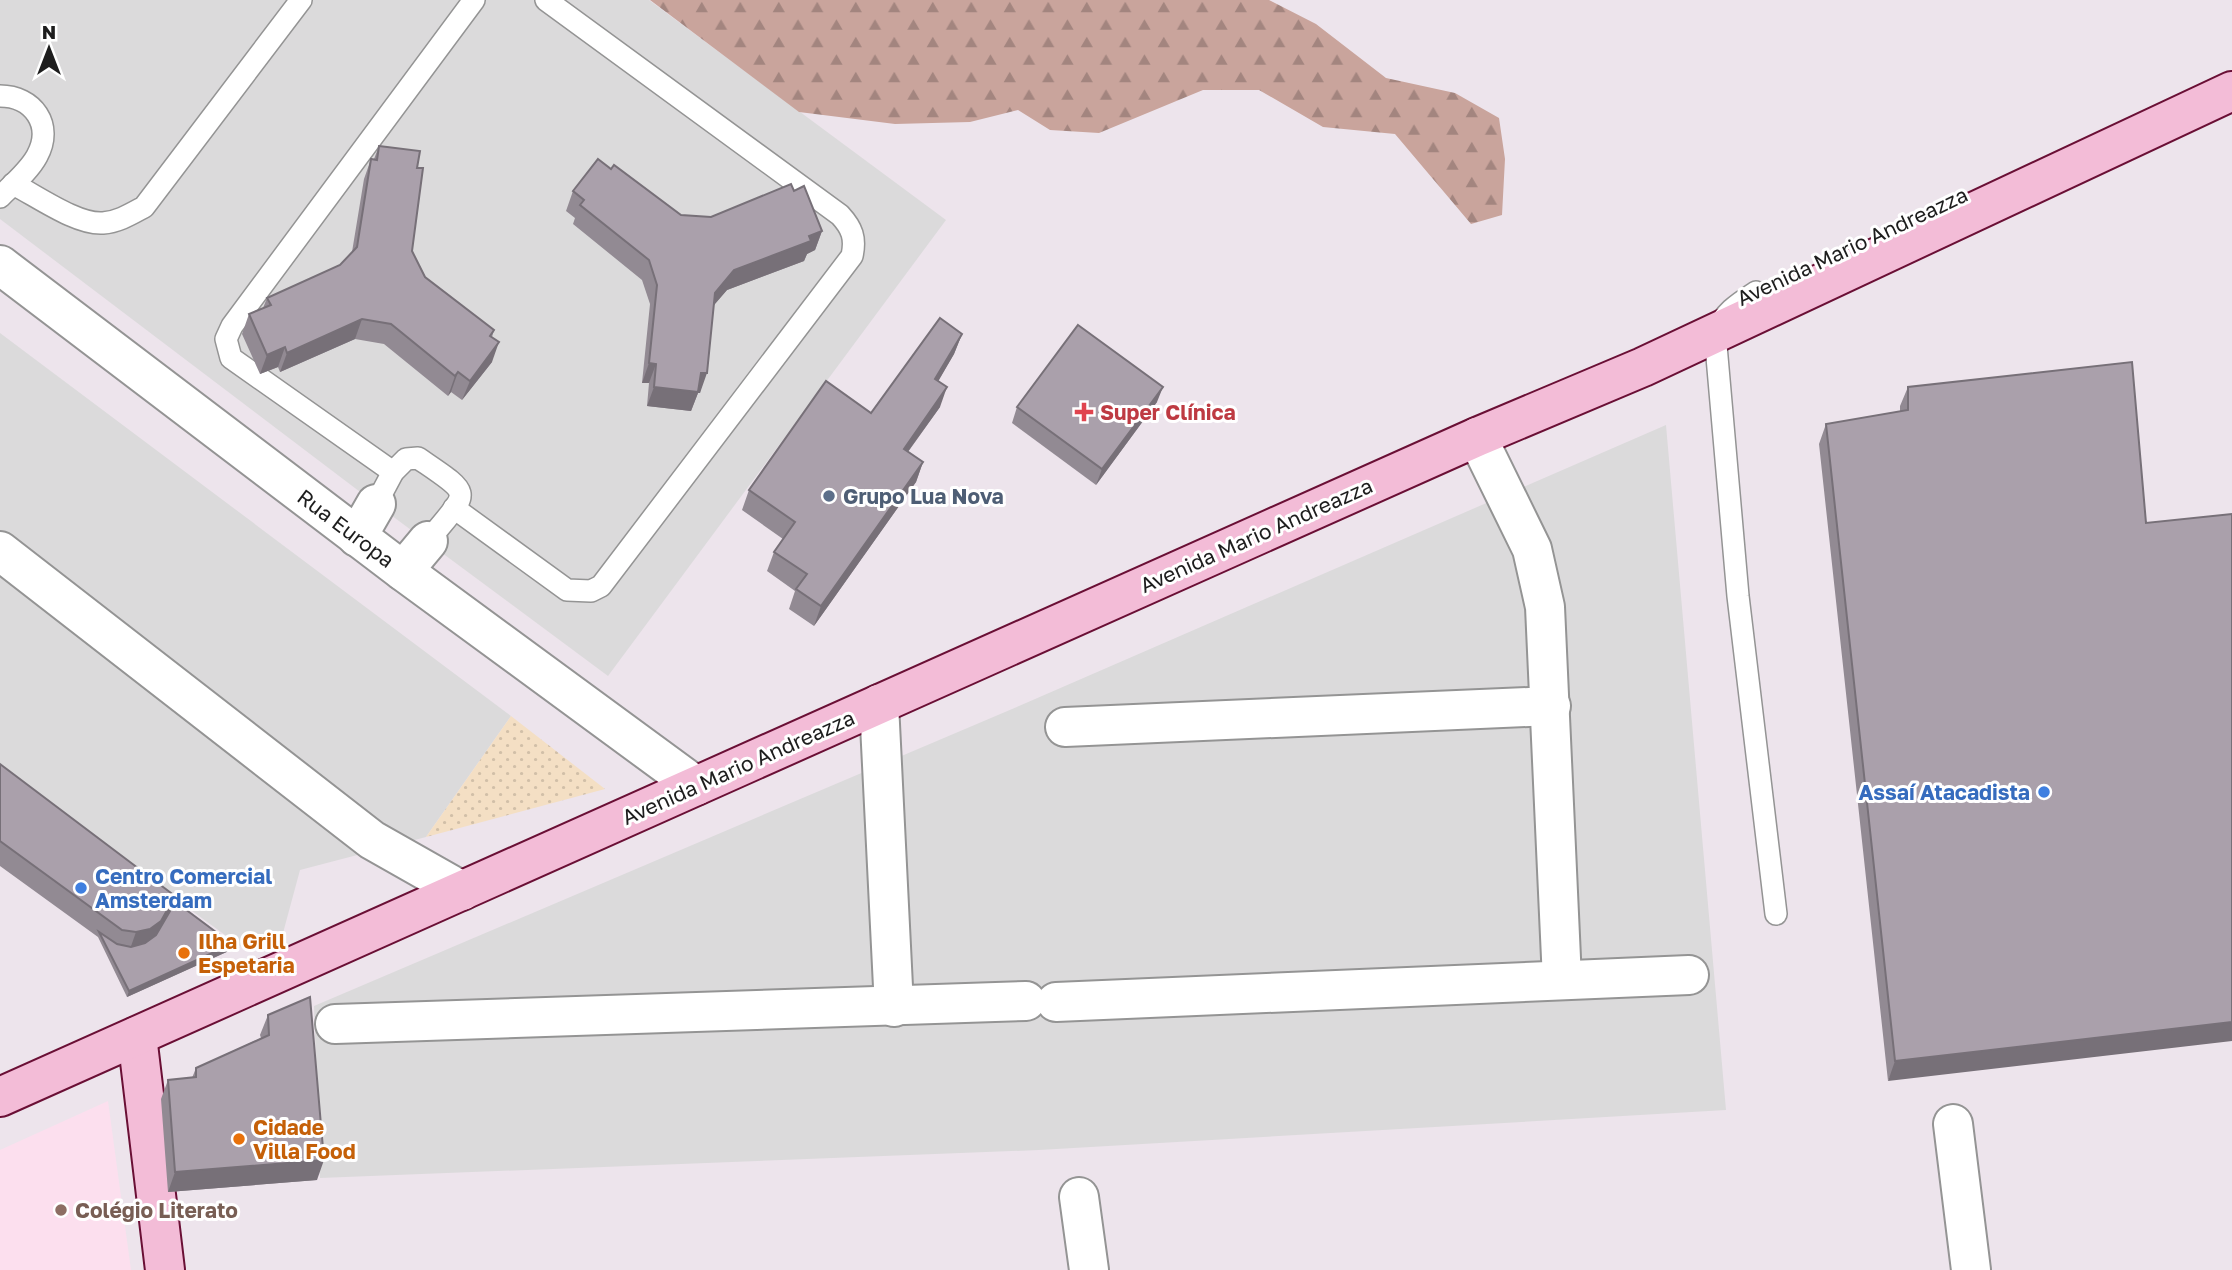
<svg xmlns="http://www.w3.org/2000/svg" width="2232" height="1270" font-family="'Golos Text',sans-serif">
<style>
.residential{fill:#dbdadb}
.education{fill:#fcdfee}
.forest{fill:url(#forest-firs)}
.park{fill:url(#park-dots)}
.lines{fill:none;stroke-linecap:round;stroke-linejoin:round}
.lane-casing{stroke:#949494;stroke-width:24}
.street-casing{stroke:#949494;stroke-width:42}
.secondary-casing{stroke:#6a0f35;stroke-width:42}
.lane{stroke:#fff;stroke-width:21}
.street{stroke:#fff;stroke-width:38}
.secondary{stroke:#f3bcd7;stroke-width:38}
.wall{fill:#928a93}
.shaded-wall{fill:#777078}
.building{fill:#aaa0ab;stroke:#777078;stroke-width:2}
.health-dot{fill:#e0444e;stroke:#fff;stroke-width:2.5}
.service-dot{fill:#5c6f8a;stroke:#fff;stroke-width:2.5}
.shop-dot{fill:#3f7fe0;stroke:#fff;stroke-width:2.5}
.food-dot{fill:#e8710a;stroke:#fff;stroke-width:2.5}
.education-dot{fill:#8d6e63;stroke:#fff;stroke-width:2.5}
.labels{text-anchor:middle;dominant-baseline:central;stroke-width:6;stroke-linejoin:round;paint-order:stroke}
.street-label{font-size:21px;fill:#1d1d1d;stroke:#fff}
.health-label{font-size:21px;font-weight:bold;fill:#be3a42;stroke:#fff;text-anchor:start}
.service-label{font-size:21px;font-weight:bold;fill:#4e5e75;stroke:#fff;text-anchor:start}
.shop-label{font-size:21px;font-weight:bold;fill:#366cbe;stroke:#fff;text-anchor:end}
.food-label{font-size:21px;font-weight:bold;fill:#c56008;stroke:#fff;text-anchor:start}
.education-label{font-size:21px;font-weight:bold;fill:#785e54;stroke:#fff;text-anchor:start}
</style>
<defs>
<pattern id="forest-firs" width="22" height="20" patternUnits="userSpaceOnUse" patternTransform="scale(1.75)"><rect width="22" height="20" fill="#c9a49c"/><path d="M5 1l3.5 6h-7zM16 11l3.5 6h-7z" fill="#a3857f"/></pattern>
<pattern id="park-dots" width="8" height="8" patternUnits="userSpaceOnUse" patternTransform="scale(1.75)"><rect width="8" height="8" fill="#f4dfc4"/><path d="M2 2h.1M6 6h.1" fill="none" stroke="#d1bfa8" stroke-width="1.8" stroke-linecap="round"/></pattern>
</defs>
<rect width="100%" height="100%" fill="#ede4ec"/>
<!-- residential -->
<g class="residential">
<path d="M 0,0 L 649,0 L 946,220 L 608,676 L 376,504 L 0,219 Z"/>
<path d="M 0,333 L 511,716 L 426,837 L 300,870 L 283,933 L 247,951 L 0,771 Z"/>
<path d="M 1666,425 L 1726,1110 L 1039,1150 L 320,1178 L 314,1006 L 1019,706 Z"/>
</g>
<!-- education -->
<path class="education" d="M 108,1101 L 131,1270 L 0,1270 L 0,1150 Z"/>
<!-- forest -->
<path class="forest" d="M 650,0 L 1269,0 L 1316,24 L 1386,78 L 1455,93 L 1499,118 L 1505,159 L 1502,215 L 1471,224 L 1395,134 L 1323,127 L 1259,90 L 1203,90 L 1099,133 L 1050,130 L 1018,110 L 970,122 L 895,124 L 799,112 Z"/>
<!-- park -->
<path class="park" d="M 511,716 L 605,789 L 426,837 Z"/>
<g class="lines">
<!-- lane casing -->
<g class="lane-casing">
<g id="lane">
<path d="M 0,96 C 33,96 54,125 37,156 C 29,171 12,185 0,197"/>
<path d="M 13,184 C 37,196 77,225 103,223 C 118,222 131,214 144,207 L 301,0"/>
<path d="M 1756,292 C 1739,303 1723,313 1715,334 L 1738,596 L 1776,914"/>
<path d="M 393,472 L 231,358 L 226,339 L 232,326 L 474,0"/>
<path d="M 376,504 L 393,472 L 406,459 L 418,458 C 475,497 470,489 428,541"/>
<path d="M 454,508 L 567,590 L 591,591 L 601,586 L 852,256 C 856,238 852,228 840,215 L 546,0"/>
</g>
</g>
<!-- street casing -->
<g class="street-casing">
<g id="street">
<path d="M 0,265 L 403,571 L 696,786"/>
<path d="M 1477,437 L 1532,549 L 1545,607 L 1562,980"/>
<path d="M 357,537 L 376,504"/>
<path d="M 0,551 L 372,840 L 462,891"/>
<path d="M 403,571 L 428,541"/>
<path d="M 879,704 L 894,1007"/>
<path d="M 1065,727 L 1551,706"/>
<path d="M 1056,1002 L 1689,975"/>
<path d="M 335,1024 L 1026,1001"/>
<path d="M 1953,1124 L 1971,1270"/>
<path d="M 1079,1197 L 1089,1270"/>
</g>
</g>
<!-- secondary casing -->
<g class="secondary-casing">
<g id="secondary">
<path d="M 137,1036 L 165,1270"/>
<path d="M 0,1097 L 1477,437 L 1643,367 L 2232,91"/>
</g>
</g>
<!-- lane -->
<use href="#lane" class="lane"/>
<!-- street -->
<use href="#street" class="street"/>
<!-- secondary -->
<use href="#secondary" class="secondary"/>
</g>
<!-- wall -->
<g class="wall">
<path d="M 379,146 L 417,168 L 412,251 L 425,277 L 494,330 L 492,337 L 492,362 L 462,400 L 451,392 L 448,396 L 384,344 L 355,339 L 280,372 L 278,367 L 260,374 L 242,334 L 249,314 L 263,308 L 267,298 L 340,265 L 352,252 L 364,179 L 371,159 L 374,159 Z"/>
<path d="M 611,169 L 681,215 L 711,217 L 794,191 L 822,231 L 815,250 L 807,254 L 804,261 L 727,290 L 714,305 L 700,393 L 698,393 L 691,411 L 647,406 L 649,383 L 642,383 L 650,304 L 642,280 L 573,224 L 575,218 L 566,211 L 573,191 Z"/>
<path d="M 962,334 L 954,354 L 938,381 L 940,407 L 908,452 L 923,462 L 916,482 L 814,626 L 789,609 L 795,591 L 767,571 L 774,552 L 783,539 L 742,510 L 749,490 L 871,413 Z"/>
<path d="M 1908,387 L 2146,523 L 1888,1081 L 1819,444 L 1826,424 L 1900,412 L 1900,406 Z"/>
<path d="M 1157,402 L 1096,485 L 1012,423 L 1017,407 Z"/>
<path d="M 0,764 L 175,896 L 173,900 L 232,944 L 231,950 L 127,997 L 98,937 L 0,866 Z"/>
<path d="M 268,1015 L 317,1180 L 168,1192 L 161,1099 L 168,1080 L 192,1078 L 196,1068 L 261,1038 L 260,1035 Z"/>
</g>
<!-- shaded-wall -->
<g class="shaded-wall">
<path d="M 822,231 L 815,250 L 807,254 L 804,261 L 727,290 L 708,312 L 715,293 L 734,270 Z"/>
<path d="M 362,319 L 355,339 L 280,372 L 287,353 Z"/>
<path d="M 962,334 L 954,354 L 928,399 L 935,379 Z"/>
<path d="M 499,342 L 492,362 L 462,400 L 470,381 Z"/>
<path d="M 285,347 L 278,367 L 260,374 L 267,355 Z"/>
<path d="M 649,363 L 656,364 L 649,383 L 642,383 Z"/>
<path d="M 458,372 L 451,392 L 448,396 L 455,376 Z"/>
<path d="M 701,373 L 707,373 L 700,393 L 698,393 L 691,411 L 647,406 L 654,387 Z"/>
<path d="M 947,387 L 940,407 L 896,468 L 904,449 Z"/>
<path d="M 1163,387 L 1157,402 L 1096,485 L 1102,469 Z"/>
<path d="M 923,462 L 916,482 L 814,626 L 821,606 Z"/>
<path d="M 175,896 L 168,916 L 154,940 L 129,952 L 136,932 Z"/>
<path d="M 232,944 L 231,950 L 127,997 L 129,991 Z"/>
<path d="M 2232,1022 L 2232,1041 L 1888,1081 L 1895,1061 Z"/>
<path d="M 324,1160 L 317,1180 L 168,1192 L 175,1172 Z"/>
</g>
<!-- building -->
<g class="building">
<path d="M 379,146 L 420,151 L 417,168 L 423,168 L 412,251 L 425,277 L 494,330 L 490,336 L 499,342 L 470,381 L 458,372 L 455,376 L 391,324 L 362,319 L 287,353 L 285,347 L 267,355 L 249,314 L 271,305 L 267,298 L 340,265 L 357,247 L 371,159 L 377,160 Z"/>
<path d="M 598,159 L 611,169 L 614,165 L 681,215 L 711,217 L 791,184 L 794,191 L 804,186 L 822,231 L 809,236 L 811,241 L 734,270 L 715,293 L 707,373 L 701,373 L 698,392 L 654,387 L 656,364 L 649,363 L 657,285 L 649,260 L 580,205 L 584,200 L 573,191 Z"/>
<path d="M 940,318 L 962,334 L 935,379 L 947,387 L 904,449 L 923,462 L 821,606 L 796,589 L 807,574 L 774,552 L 795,522 L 749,490 L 826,381 L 871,413 Z"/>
<path d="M 1078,325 L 1163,387 L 1102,469 L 1017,407 Z"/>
<path d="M 2132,362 L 2146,523 L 2232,514 L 2232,1022 L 1895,1061 L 1826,424 L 1908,410 L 1908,387 Z"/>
<path d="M 0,764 L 175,896 L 161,921 L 150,929 L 136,932 L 122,930 L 0,841 Z"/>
<path d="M 173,900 L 232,944 L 129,991 L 99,932 L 117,944 L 131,947 L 145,943 L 156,935 L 170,911 Z"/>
<path d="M 310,997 L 324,1160 L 175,1172 L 168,1080 L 196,1077 L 196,1068 L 269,1035 L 268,1015 Z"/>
</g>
<!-- markers -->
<path class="health-dot" d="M1080.5 401.5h7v7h7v7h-7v7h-7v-7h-7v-7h7z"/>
<circle class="service-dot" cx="829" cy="496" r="7"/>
<g class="shop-dot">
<circle cx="2044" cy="792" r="7"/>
<circle cx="81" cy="888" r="7"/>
</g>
<g class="food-dot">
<circle cx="184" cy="953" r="7"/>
<circle cx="239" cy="1139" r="7"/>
</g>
<circle class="education-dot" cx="61" cy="1210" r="7"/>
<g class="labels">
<!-- street labels -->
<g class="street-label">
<text transform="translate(1852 246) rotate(-25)">Avenida Mario Andreazza</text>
<text transform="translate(346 528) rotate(37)">Rua Europa</text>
<text transform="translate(1256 535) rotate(-24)">Avenida Mario Andreazza</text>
<text transform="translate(738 767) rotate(-24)">Avenida Mario Andreazza</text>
</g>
<!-- health labels -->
<g class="health-label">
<text x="1100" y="412">Super Clínica</text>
</g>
<!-- service labels -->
<g class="service-label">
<text x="843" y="496">Grupo Lua Nova</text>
</g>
<!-- shop labels -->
<g class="shop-label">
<text x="2030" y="792">Assaí Atacadista</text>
<text x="95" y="876" text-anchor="start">Centro Comercial<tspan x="95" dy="24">Amsterdam</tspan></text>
</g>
<!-- food labels -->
<g class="food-label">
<text x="198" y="941">Ilha Grill<tspan x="198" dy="24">Espetaria</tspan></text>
<text x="253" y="1127">Cidade<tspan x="253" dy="24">Villa Food</tspan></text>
</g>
<!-- education labels -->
<g class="education-label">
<text x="75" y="1210">Colégio Literato</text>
</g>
</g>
<!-- north arrow -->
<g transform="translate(49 49)" stroke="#ffffff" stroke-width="5" paint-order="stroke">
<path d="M0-5L12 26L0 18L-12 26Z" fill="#1d1d1d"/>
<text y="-10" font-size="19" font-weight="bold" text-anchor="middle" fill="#1d1d1d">N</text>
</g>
</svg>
